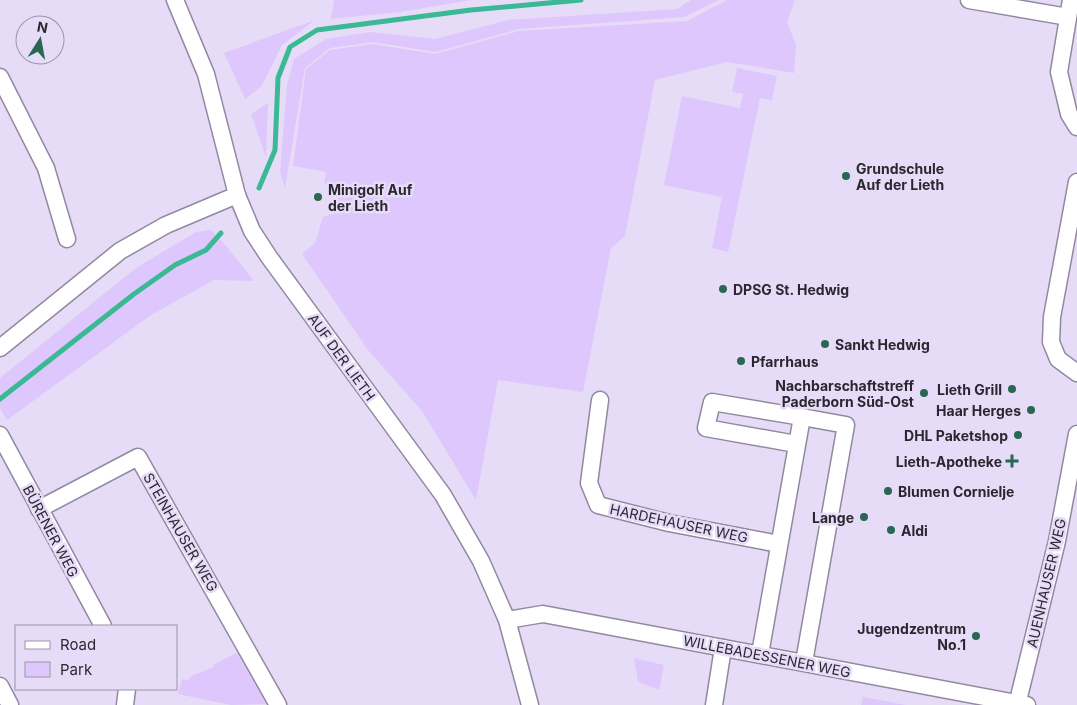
<svg xmlns="http://www.w3.org/2000/svg" width="1077" height="705" font-family="Inter,sans-serif">
<style>
.green{fill:#dec7fc}
.lines{fill:none;stroke-linecap:round;stroke-linejoin:round}
.stream{stroke:#3ab994;stroke-width:5}
.street-casing{stroke:#9288a0;stroke-width:19}
.street{stroke:#fff;stroke-width:16}
.poi-dot{fill:#296753;stroke:#e7dcf7;stroke-width:2}
.labels{text-anchor:middle;dominant-baseline:central;stroke-width:5;stroke-linejoin:round;paint-order:stroke}
.poi-label{font-size:14px;font-weight:bold;fill:#2b2731;stroke:#e7dcf7;text-anchor:start}
.street-label{font-size:14px;fill:#2b2731;stroke:#e7dcf7}
</style>
<rect width="100%" height="100%" fill="#e7dcf7"/>
<!-- green -->
<g class="green">
<path d="M 334,0 L 471,0 L 400,12 L 331,19 Z"/>
<path d="M 691,0 L 719,0 L 684,17 L 519,29 L 436,52 L 373,42 L 330,48 L 305,68 L 285,188 L 280,173 L 287,85 L 294,59 L 326,39 L 371,32 L 435,39 L 508,20 L 677,9 Z"/>
<path d="M 727,0 L 795,0 L 787,22 L 796,45 L 794,73 L 727,62 L 655,80 L 625,236 L 611,248 L 583,392 L 498,380 L 476,500 L 422,411 L 368,350 L 302,254 L 315,243 L 323,217 L 337,212 L 339,194 L 324,183 L 326,172 L 293,166 L 306,69 L 330,50 L 372,44 L 435,54 L 519,31 L 687,21 Z"/>
<path d="M 315,20 L 282,45 L 261,87 L 245,99 L 224,53 Z"/>
<path d="M 737,68 L 777,76 L 772,100 L 760,98 L 728,252 L 712,248 L 722,197 L 664,185 L 682,96 L 740,108 L 743,94 L 732,92 Z"/>
<path d="M 268,103 L 266,157 L 251,114 Z"/>
<path d="M 211,230 L 227,247 L 254,281 L 214,280 L 151,315 L 7,420 L 0,408 L 0,378 L 136,268 L 196,232 Z"/>
<path d="M 238,652 L 267,704 L 231,705 L 178,694 L 182,679 L 188,680 L 191,676 L 214,667 L 213,665 Z"/>
<path d="M 634,658 L 664,665 L 659,690 L 638,682 Z"/>
<path d="M 863,697 L 906,705 L 861,705 Z"/>
</g>
<g class="lines">
<!-- stream -->
<g class="stream">
<path d="M 259,188 L 275,150 L 278,78 L 290,47 L 317,30 L 471,10 L 581,0"/>
<path d="M 0,399 L 134,294 L 175,265 L 206,250 L 221,233"/>
</g>
<!-- street casing -->
<g class="street-casing">
<g id="street">
<path d="M 175,0 L 206,74 L 237,195 L 252,231 L 269,257 L 443,495 L 481,561 L 507,620 L 530,705"/>
<path d="M 969,0 L 1068,17"/>
<path d="M 1071,0 L 1059,72 L 1069,114 L 1077,127"/>
<path d="M 0,77 L 46,168 L 67,239"/>
<path d="M 1077,182 L 1052,317 L 1051,342 L 1058,359 L 1077,373"/>
<path d="M 0,348 L 120,251 L 166,225 L 237,195"/>
<path d="M 600,400 L 589,483 L 598,505 L 669,523 L 779,544"/>
<path d="M 0,435 L 103,626"/>
<path d="M 796,444 L 706,428 L 712,402 L 802,417"/>
<path d="M 39,509 L 138,457 L 278,705"/>
<path d="M 507,620 L 543,614 L 1027,705"/>
<path d="M 760,654 L 802,417 L 846,425 L 804,662"/>
<path d="M 0,686 L 10,705"/>
<path d="M 125,705 L 127,689"/>
<path d="M 714,705 L 723,648"/>
<path d="M 1017,705 L 1057,541 L 1077,434"/>
</g>
</g>
<!-- street -->
<use href="#street" class="street"/>
</g>
<!-- markers -->
<g class="poi-dot">
<circle cx="846" cy="176" r="5"/>
<circle cx="318" cy="197" r="5"/>
<circle cx="723" cy="289" r="5"/>
<circle cx="825" cy="344" r="5"/>
<circle cx="741" cy="361" r="5"/>
<circle cx="1012" cy="389" r="5"/>
<circle cx="924" cy="393" r="5"/>
<circle cx="1031" cy="410" r="5"/>
<circle cx="1018" cy="435" r="5"/>
<path d="M1009.5 453.5h5v5h5v5h-5v5h-5v-5h-5v-5h5z"/>
<circle cx="888" cy="491" r="5"/>
<circle cx="864" cy="517" r="5"/>
<circle cx="891" cy="530" r="5"/>
<circle cx="976" cy="636" r="5"/>
</g>
<g class="labels">
<!-- poi labels -->
<g class="poi-label">
<text x="856" y="168">Grundschule<tspan x="856" dy="16">Auf der Lieth</tspan></text>
<text x="328" y="189">Minigolf Auf<tspan x="328" dy="16">der Lieth</tspan></text>
<text x="733" y="289">DPSG St. Hedwig</text>
<text x="835" y="344">Sankt Hedwig</text>
<text x="751" y="361">Pfarrhaus</text>
<text x="914" y="385" text-anchor="end">Nachbarschaftstreff<tspan x="914" dy="16">Paderborn Süd-Ost</tspan></text>
<text x="1002" y="389" text-anchor="end">Lieth Grill</text>
<text x="1021" y="410" text-anchor="end">Haar Herges</text>
<text x="1008" y="435" text-anchor="end">DHL Paketshop</text>
<text x="1002" y="461" text-anchor="end">Lieth-Apotheke</text>
<text x="898" y="491">Blumen Cornielje</text>
<text x="854" y="517" text-anchor="end">Lange</text>
<text x="901" y="530">Aldi</text>
<text x="966" y="628" text-anchor="end">Jugendzentrum<tspan x="966" dy="16">No.1</tspan></text>
</g>
<!-- street labels -->
<g class="street-label">
<text transform="translate(342 357) rotate(54)">AUF DER LIETH</text>
<text transform="translate(679 523) rotate(12)">HARDEHAUSER WEG</text>
<text transform="translate(51 531) rotate(62)">BÜRENER WEG</text>
<text transform="translate(181 532) rotate(60)">STEINHAUSER WEG</text>
<text transform="translate(1046 583) rotate(-77)">AUENHAUSER WEG</text>
<text transform="translate(767 656) rotate(11)">WILLEBADESSENER WEG</text>
</g>
</g>
<!-- legend -->
<rect x="15" y="625" width="162" height="65" fill="#e7dcf7" stroke="#9c94a8"/>
<rect x="25" y="641" width="25" height="8" fill="#ffffff" stroke="#9c94a8"/>
<text x="60" y="650" font-size="15" fill="#2b2731">Road</text>
<rect x="25" y="662" width="25" height="15" fill="#dec7fc" stroke="#9c94a8"/>
<text x="60" y="675" font-size="15" fill="#2b2731">Park</text>
<!-- north arrow -->
<g transform="translate(40 40) rotate(11)"><circle r="24" fill="#e7dcf7" stroke="#9c94a8"/>
<path d="M0-4L9 19L0 12L-9 19Z" fill="#296753"/>
<text y="-8" font-size="14" font-weight="bold" text-anchor="middle" fill="#2b2731">N</text>
</g>
</svg>
